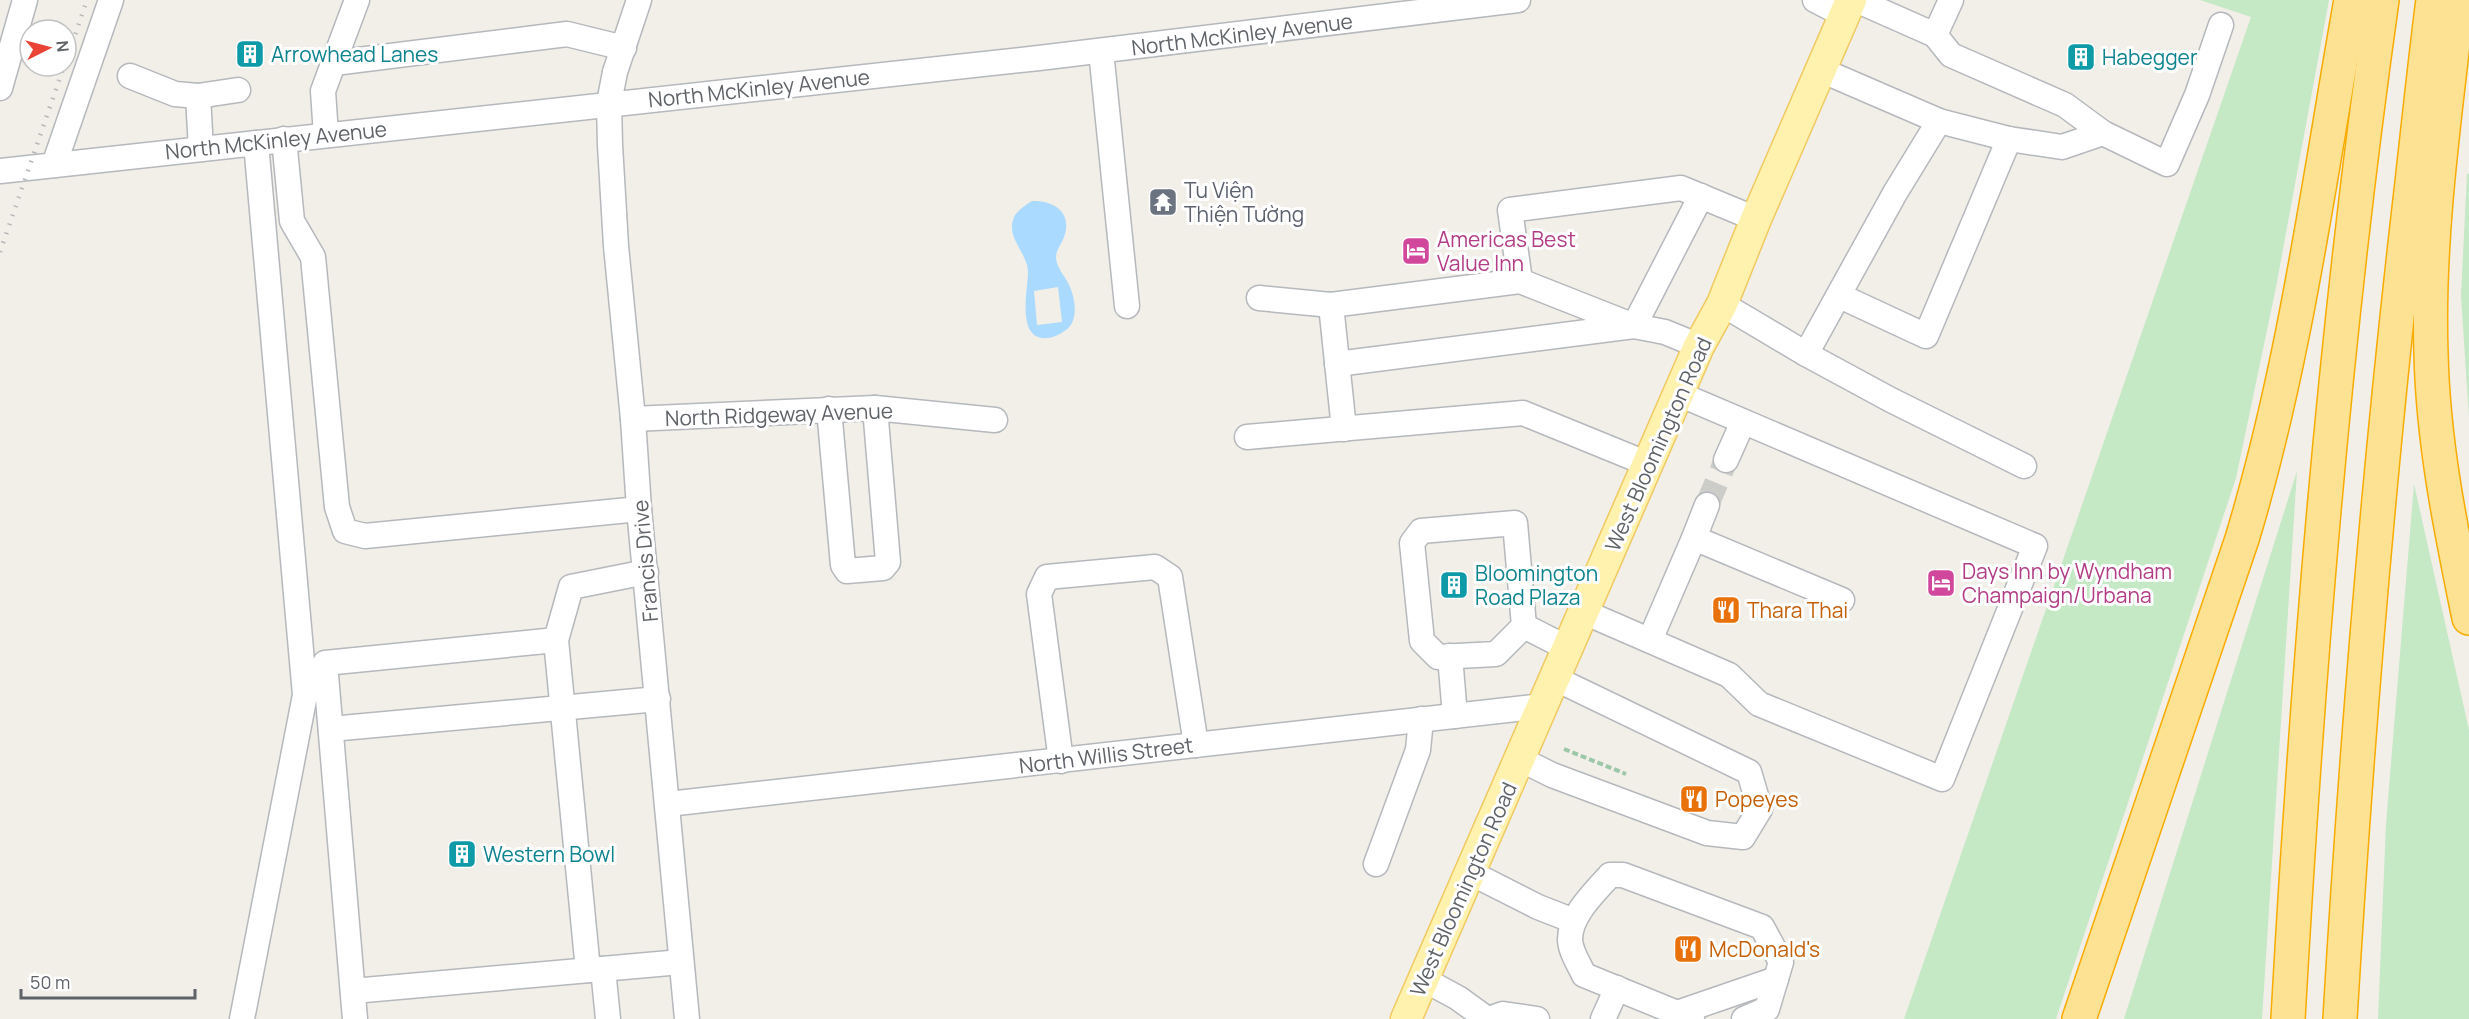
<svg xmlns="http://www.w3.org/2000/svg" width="2469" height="1019" font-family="Manrope,sans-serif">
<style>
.green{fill:#c5e8c5}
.water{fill:#aadaff;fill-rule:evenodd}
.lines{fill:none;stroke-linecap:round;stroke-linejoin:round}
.minor-tunnel{stroke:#ccccc8;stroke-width:24;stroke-dasharray:24 12;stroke-linecap:butt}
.minor-casing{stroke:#b5b8bc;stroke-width:27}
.major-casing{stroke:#f2c960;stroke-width:33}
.highway-casing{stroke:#f9ab00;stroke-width:36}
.path{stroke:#9cc7a9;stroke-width:4;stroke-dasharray:6 3;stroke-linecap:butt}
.minor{stroke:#fff;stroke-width:24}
.major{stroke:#fff2af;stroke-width:30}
.highway{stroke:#fde293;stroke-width:33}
.rail{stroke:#b6b7b8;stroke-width:4.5;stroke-dasharray:1.5 8;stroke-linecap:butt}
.labels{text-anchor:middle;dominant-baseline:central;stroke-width:6;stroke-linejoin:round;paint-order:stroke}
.street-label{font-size:21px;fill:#5f6368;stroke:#fff}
.culture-label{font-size:21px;fill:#0d838f;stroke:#fff;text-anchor:start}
.worship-label{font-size:21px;fill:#5b616d;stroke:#fff;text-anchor:start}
.hotel-label{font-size:21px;fill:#b23c85;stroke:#fff;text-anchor:start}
.food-label{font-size:21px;fill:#c56008;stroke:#fff;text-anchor:start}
</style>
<rect width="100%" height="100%" fill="#f1efe8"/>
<!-- green -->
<g class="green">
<path d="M 2200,0 L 2329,0 L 2276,287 L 2236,478 L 2056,1019 L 1904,1019 L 2251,17 Z"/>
<path d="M 2467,174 L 2469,174 L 2469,418 L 2461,296 Z"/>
<path d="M 2297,471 L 2262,1019 L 2124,1019 Z"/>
<path d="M 2414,484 L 2469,730 L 2469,1019 L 2378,1019 L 2386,824 Z"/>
</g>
<!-- water -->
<path class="water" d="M 1032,201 C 1053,200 1073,212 1064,237 C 1062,244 1056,249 1056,258 C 1057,269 1066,277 1070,287 C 1076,301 1079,324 1063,332 C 1057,336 1049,339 1042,338 C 1017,334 1028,289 1028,272 C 1028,254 1007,239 1013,220 C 1015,212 1024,206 1032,201 ZM 1058,287 L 1062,322 L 1037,325 L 1034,291 Z"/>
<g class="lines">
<!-- minor-tunnel -->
<path class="minor-tunnel" d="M 1707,505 L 1726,460"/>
<!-- minor casing -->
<g class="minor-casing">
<g id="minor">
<path d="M 639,0 L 615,72 L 609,103 L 610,145 L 616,246 L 633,419 L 639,509 L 687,1019"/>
<path d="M 1815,0 L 1844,15"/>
<path d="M 1856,0 L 1935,35 L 1951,55 L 2065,105 L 2103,133"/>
<path d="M 1935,35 L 1951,0"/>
<path d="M 1101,51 L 1127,306"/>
<path d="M 334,63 L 567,34 L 624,48"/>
<path d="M 130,76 L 175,94 L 198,96 L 238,90"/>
<path d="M 0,88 L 25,0"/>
<path d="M 198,96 L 201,149"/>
<path d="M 1939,121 L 2009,139 L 2062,147 L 2103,133 L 2167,164 L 2197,95 L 2221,25"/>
<path d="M 326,135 L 323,91 L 357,0"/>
<path d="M 284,139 L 292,221 L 313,257 L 337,507 L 345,531 L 365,536 L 639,509"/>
<path d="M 54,165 L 111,0"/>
<path d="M 0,171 L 1039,58 L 1518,0"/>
<path d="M 1520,281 L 1510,210 L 1681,188 L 1756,219"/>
<path d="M 1840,296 L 1926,336 L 2009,139"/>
<path d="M 1259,298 L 1331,305"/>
<path d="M 1722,304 L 1806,354 L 1895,193 L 1939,121 L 1821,70"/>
<path d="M 1806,354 L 1891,400 L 2024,466"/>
<path d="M 1337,364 L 1634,326 L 1701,196"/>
<path d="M 829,409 L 843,565 L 847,571 L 883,568 L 888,562 L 875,408"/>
<path d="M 633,419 L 875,408 L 995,420"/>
<path d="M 1344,429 L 1331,305 L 1520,281 L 1634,326 L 1665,332 L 1699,346"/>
<path d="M 1247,437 L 1523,413 L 1648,464"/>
<path d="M 1726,460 L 1743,422"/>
<path d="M 1694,538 L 1707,505"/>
<path d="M 1584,612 L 1729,675 L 1759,704 L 1942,779 L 2035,546 L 1679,394"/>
<path d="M 1524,626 L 1496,654 L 1438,657 L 1422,641 L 1412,543 L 1421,531 L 1515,523 L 1524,626 L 1567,648"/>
<path d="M 556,640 L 571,587 L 646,572"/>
<path d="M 1650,640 L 1694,538 L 1842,600"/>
<path d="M 1450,656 L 1455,716"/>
<path d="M 331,729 L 658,699"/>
<path d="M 1520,759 L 1552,775 L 1707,833 L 1743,837 L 1760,809 L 1749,772 L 1554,678"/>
<path d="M 1061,761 L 1039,594 L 1047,577 L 1155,567 L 1170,577 L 1196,745"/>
<path d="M 668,804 L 1543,706"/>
<path d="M 1376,864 L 1418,750 L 1421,719"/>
<path d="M 1471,873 L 1538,907 L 1574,921"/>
<path d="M 603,969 L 608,1019"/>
<path d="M 1423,979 L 1458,998 L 1487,1019"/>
<path d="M 353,991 L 681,962"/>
<path d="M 1677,1013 L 1776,979"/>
<path d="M 242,1019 L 305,695 L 256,143"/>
<path d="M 355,1019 L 325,663 L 556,640 L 588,970"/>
<path d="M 1489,1019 L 1503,1014 L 1537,1019"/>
<path d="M 1603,1019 L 1617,988"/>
<path d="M 1692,1019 L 1584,975 C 1579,964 1570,951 1570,939 C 1570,915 1595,892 1610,875 L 1623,875 L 1762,927 L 1781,962 L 1767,1009 L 1744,1019"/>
</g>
</g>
<!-- major casing -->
<g class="major-casing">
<path id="major" d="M 1406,1019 L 1699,346 L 1722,304 L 1756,219 L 1851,0"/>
</g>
<!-- highway casing -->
<g class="highway-casing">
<g id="highway">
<path d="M 2458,0 C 2445,115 2427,237 2431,353 C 2433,444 2451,530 2469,618"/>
<path d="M 2079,1019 L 2242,539 C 2295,364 2319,180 2351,0"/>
<path d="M 2288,1019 C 2307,679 2334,338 2382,0"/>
<path d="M 2340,1019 C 2356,748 2378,479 2409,209 C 2417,140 2424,70 2433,0"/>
</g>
</g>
<!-- path -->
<path class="path" d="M 1564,749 L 1626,774"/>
<!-- minor -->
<use href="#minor" class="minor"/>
<!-- major -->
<use href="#major" class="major"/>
<!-- highway -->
<use href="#highway" class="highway"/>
<!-- rail -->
<g class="rail">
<path d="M 66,61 L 87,0"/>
<path d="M 0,252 L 64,66"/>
</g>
</g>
<!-- icons -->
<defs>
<g id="building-square" transform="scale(1.5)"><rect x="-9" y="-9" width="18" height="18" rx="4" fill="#0f9aa8" stroke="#fff"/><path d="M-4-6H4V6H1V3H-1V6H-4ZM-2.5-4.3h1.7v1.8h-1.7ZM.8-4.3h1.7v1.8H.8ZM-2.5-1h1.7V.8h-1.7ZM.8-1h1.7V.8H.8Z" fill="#fff"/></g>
<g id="temple-square" transform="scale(1.5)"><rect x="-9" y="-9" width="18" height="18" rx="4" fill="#6b7280" stroke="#fff"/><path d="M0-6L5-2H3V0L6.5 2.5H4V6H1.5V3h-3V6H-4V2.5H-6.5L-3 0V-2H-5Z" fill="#fff"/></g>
<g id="hotel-square" transform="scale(1.5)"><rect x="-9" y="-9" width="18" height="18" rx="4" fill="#d1479c" stroke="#fff"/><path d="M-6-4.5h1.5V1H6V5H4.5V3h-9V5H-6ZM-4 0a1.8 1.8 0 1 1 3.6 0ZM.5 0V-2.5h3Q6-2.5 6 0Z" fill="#fff"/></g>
<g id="restaurant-square" transform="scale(1.5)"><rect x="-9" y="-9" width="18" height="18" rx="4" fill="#e8710a" stroke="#fff"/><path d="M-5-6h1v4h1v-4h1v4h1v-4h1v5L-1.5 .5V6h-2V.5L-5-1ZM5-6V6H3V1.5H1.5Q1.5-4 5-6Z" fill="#fff"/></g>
</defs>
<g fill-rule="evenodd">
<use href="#building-square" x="250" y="54"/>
<use href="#building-square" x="2081" y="57"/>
<use href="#temple-square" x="1163" y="202"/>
<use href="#hotel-square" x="1416" y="251"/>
<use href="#hotel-square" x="1941" y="583"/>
<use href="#building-square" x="1454" y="585"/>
<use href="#restaurant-square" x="1726" y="610"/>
<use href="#restaurant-square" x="1694" y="799"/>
<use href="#building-square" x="462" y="854"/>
<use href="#restaurant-square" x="1688" y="949"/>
</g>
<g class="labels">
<!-- street labels -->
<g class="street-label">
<text transform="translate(1242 34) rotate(-7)">North McKinley Avenue</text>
<text transform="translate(759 88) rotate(-6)">North McKinley Avenue</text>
<text transform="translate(276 140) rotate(-6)">North McKinley Avenue</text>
<text transform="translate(779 414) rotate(-2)">North Ridgeway Avenue</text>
<text transform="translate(1658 444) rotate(-66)">West Bloomington Road</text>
<text transform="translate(645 561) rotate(-95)">Francis Drive</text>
<text transform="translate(1106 755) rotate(-7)">North Willis Street</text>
<text transform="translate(1463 889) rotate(-66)">West Bloomington Road</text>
</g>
<!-- culture labels -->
<g class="culture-label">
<text x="271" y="54">Arrowhead Lanes</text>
<text x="2102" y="57">Habegger</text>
<text x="1475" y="573">Bloomington<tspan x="1475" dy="24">Road Plaza</tspan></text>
<text x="483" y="854">Western Bowl</text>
</g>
<!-- worship labels -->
<g class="worship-label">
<text x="1184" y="190">Tu Viện<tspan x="1184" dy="24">Thiện Tường</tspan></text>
</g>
<!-- hotel labels -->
<g class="hotel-label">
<text x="1437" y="239">Americas Best<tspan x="1437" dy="24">Value Inn</tspan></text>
<text x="1962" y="571">Days Inn by Wyndham<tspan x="1962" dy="24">Champaign/Urbana</tspan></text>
</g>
<!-- food labels -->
<g class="food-label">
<text x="1747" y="610">Thara Thai</text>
<text x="1715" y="799">Popeyes</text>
<text x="1709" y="949">McDonald's</text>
</g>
</g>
<!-- north arrow -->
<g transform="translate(48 48) rotate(84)"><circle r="28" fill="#ffffff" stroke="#bfc1c3" stroke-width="1.5"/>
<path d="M0-4.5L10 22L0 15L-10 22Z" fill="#ea4335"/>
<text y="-9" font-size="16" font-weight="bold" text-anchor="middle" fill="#5f6368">N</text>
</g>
<!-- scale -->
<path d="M21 989v9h174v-9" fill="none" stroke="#5f6368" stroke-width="3"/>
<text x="30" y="989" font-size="18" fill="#5f6368" stroke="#ffffff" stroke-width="4.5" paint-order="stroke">50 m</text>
</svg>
